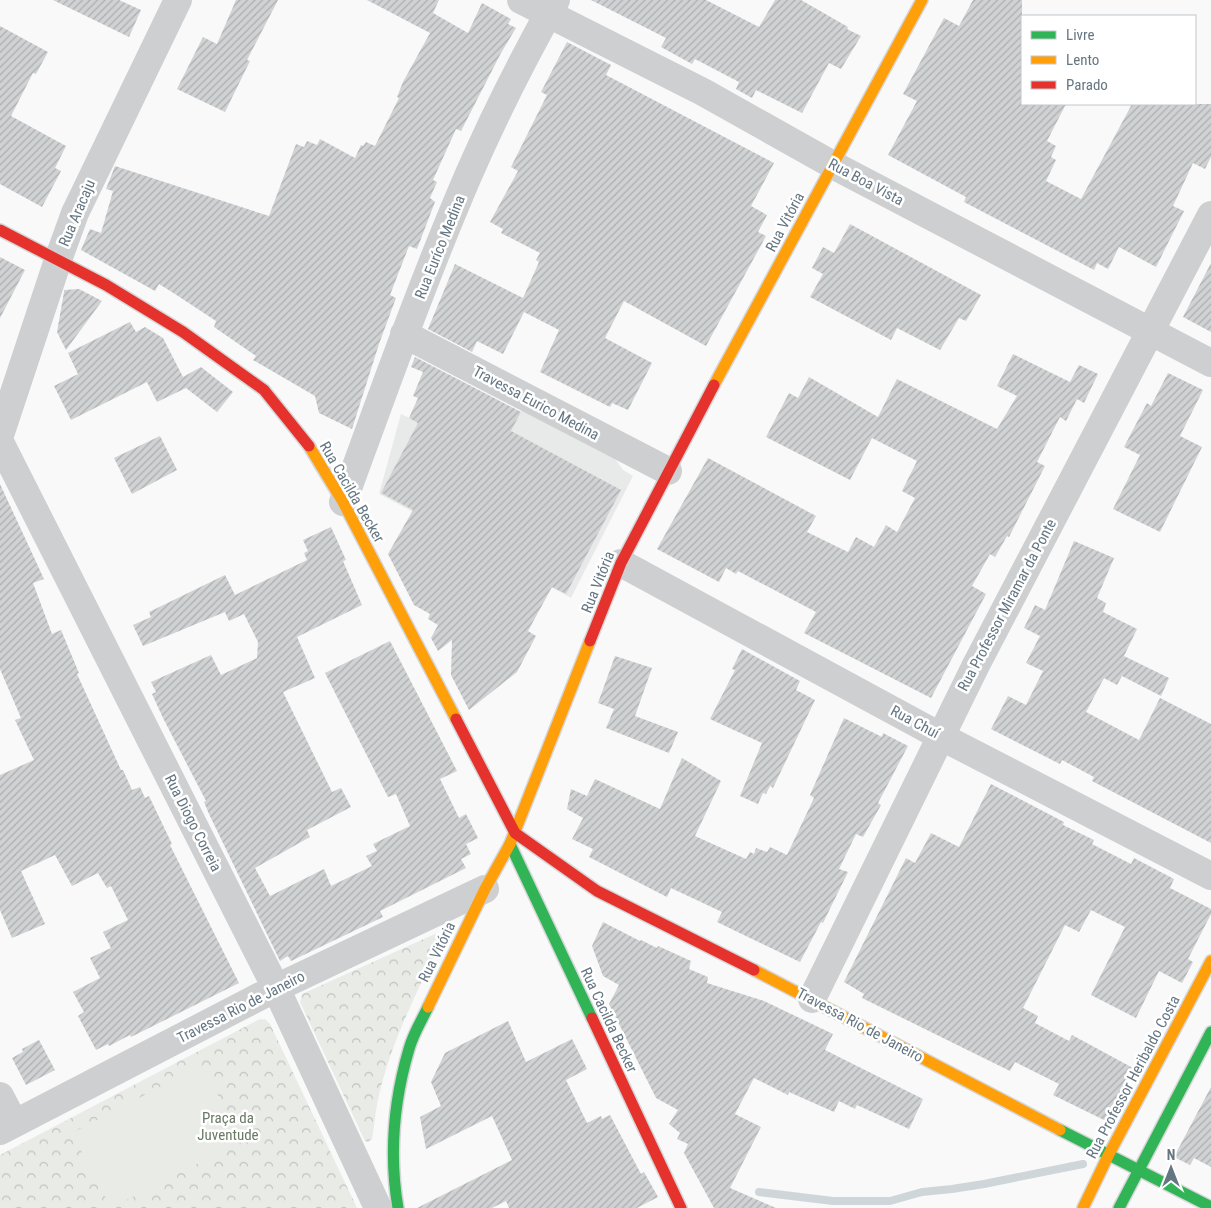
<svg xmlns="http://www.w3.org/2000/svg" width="1211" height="1208" font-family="'Roboto Condensed',sans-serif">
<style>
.built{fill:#e8e9e9}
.park{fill:url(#park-crowns)}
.pitch{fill:#e8ebe6}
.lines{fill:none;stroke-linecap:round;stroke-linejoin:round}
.stream{stroke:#ced6d9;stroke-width:8}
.building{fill:url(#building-hatch)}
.fast-casing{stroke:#d5d6d7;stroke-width:14}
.slow-casing{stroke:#d5d6d7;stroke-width:14}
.jam-casing{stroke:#d5d6d7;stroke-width:14}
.street{stroke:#cecfd0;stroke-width:28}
.fast{stroke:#30b455;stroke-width:11}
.slow{stroke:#ff9f0a;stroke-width:11}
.jam{stroke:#e5322d;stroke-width:11}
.labels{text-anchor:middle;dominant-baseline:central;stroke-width:5;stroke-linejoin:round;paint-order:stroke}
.street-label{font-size:15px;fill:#657683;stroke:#fff}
.park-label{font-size:15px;fill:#687a64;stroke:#fff}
</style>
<defs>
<pattern id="park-crowns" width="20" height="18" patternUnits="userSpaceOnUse" patternTransform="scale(1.25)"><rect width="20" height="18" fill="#e8ebe6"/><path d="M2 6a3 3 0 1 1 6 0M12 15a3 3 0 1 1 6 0" fill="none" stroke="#c0c3c0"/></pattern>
<pattern id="building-hatch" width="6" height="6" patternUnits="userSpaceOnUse" patternTransform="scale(1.25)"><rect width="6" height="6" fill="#d0d2d3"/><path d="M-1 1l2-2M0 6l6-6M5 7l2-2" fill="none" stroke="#acafb1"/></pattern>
</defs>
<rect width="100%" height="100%" fill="#f9f9f9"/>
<!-- built -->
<path class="built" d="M 522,410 L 616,460 L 623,470 L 633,476 L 571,598 L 459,536 L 379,494 L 401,414 L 496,460 Z"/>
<!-- park -->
<g class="park">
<path d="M 437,933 L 442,936 L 442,938 C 420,987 394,1035 381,1087 C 376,1104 375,1122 372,1139 L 368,1142 L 365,1141 L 300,1002 L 302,994 Z"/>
<path d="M 265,1019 L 270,1024 L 357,1208 L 0,1208 L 0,1155 L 258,1020 Z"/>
</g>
<!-- pitch -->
<path class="pitch" d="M 202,1065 L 242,1141 L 111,1208 L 72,1133 Z"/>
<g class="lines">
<!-- stream -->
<path class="stream" d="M 759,1192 L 833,1201 L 890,1201 L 922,1192 L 952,1189 L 984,1184 L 1083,1164"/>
</g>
<!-- building -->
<g class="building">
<path d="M 53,0 L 119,0 L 141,10 L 129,37 Z"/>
<path d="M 236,0 L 278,0 L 247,60 L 250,61 L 225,112 L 177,89 L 203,37 L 217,44 Z"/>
<path d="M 367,0 L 439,0 L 433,13 L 468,33 L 482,3 L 511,19 L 508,24 L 516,28 L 501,53 L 461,131 L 456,129 L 433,180 L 437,182 L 430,198 L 435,202 L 417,249 L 409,246 L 390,295 L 396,298 L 379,344 L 352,429 L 319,413 L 315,396 L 253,360 L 256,356 L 214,327 L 216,321 L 175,294 L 159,284 L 155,291 L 81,250 L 90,229 L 101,233 L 113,191 L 106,189 L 115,166 L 269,216 L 296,144 L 304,147 L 307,141 L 317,145 L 320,139 L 355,158 L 361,145 L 363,146 L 366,142 L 375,146 L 399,98 L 397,97 L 403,82 L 430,33 Z"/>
<path d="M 591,0 L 706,0 L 759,27 L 775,0 L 801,0 L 848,27 L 847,29 L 861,36 L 841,69 L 829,63 L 802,113 L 756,90 L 752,98 L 736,89 L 739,82 L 695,59 L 692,64 L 661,47 L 666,38 Z"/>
<path d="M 973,0 L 1022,0 L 1022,104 L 1066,104 L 1047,141 L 1056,146 L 1051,157 L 1056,160 L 1046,181 L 1081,199 L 1132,104 L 1211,104 L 1211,157 L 1205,169 L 1193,163 L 1173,206 L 1184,211 L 1156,267 L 1119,247 L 1108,269 L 1097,263 L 1094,270 L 964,202 L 966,197 L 888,155 L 917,101 L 903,94 L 944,18 L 959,26 Z"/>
<path d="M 0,26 L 48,52 L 36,74 L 33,73 L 11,116 L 66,146 L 55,168 L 61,171 L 42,207 L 0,184 Z"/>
<path d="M 567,42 L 611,65 L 606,75 L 774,163 L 751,206 L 767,215 L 758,232 L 766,236 L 706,346 L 624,301 L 605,338 L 652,363 L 628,410 L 612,403 L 610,407 L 540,372 L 559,330 L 524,312 L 503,354 L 477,341 L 472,352 L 428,329 L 455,264 L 523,298 L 539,262 L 536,260 L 540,253 L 501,233 L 503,229 L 490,222 L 518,171 L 511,167 L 547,95 L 541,92 Z"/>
<path d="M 850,224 L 981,295 L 966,321 L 959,318 L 940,350 L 897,328 L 891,340 L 810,297 L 823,274 L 812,268 L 823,247 L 834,253 Z"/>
<path d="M 0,257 L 25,270 L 0,318 Z"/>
<path d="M 1211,263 L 1211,332 L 1183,317 Z"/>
<path d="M 79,289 L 102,301 L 66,350 L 57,332 L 64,292 L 64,290 Z"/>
<path d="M 130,322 L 136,332 L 145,327 L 163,338 L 183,377 L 201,367 L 233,392 L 217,412 L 186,388 L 157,402 L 147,382 L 71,420 L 54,386 L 78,374 L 68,353 Z"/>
<path d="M 1013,354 L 1070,382 L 1079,365 L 1098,374 L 1084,403 L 1077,399 L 1066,421 L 1060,417 L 1037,462 L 1045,466 L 1009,537 L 1007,536 L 995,557 L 990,554 L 972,586 L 986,594 L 931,698 L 804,633 L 816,612 L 738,571 L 736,574 L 726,568 L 719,582 L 657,549 L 708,458 L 816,516 L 807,532 L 848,552 L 856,537 L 874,547 L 886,525 L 897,532 L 915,498 L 902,491 L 917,461 L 872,438 L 850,480 L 766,437 L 789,393 L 798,398 L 809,377 L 878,417 L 897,379 L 997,429 L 1017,396 L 997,386 Z"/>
<path d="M 415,357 L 521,412 L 511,431 L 621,490 L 566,594 L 552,587 L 528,631 L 536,636 L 517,672 L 469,710 L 451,675 L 452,640 L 438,651 L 431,638 L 438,625 L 428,619 L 430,614 L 414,605 L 388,554 L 413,510 L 381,493 L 418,423 L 409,418 L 418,398 L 413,396 L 423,372 L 411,367 Z"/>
<path d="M 1168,373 L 1203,390 L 1180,436 L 1202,447 L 1160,532 L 1113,509 L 1140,455 L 1124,447 L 1147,403 L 1151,406 Z"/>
<path d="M 160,436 L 177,470 L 132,494 L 114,458 Z"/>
<path d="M 0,484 L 44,579 L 33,583 L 52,634 L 61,630 L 79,673 L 77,674 L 121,770 L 123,770 L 132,790 L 140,787 L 145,798 L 149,796 L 172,844 L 170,845 L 239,983 L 131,1037 L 130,1035 L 109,1046 L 108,1044 L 96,1050 L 78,1016 L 84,1012 L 73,992 L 100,978 L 90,958 L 111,948 L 103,932 L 128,920 L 111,886 L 107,888 L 98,873 L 72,886 L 55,855 L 21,871 L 45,924 L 12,938 L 0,910 L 0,775 L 34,760 L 15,720 L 21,718 L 0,669 Z"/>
<path d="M 331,527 L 346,560 L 343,561 L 362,605 L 297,637 L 315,678 L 283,692 L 332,792 L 341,788 L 351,807 L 307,830 L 310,837 L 255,868 L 270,896 L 324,869 L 331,886 L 372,866 L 366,856 L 377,851 L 373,844 L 410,826 L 396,794 L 388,797 L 325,673 L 390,641 L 457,771 L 440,779 L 459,818 L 466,814 L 478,838 L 466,844 L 471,854 L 461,859 L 466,868 L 380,911 L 383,917 L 291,961 L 288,956 L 280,961 L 209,814 L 204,802 L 206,801 L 163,718 L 152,694 L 156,692 L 151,682 L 211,655 L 221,675 L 257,658 L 258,642 L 244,614 L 229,621 L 225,612 L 143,646 L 133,625 L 151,617 L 149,612 L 225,575 L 235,595 L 307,560 L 304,553 L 308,551 L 303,540 Z"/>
<path d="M 1074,541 L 1114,558 L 1097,598 L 1106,603 L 1103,612 L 1137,629 L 1124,656 L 1169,678 L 1161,696 L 1122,676 L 1117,685 L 1104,678 L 1086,712 L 1139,740 L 1160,698 L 1211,724 L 1211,843 L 1092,781 L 1094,777 L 1062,760 L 1060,764 L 991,729 L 1008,696 L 1026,705 L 1043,671 L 1026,663 L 1040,636 L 1024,628 L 1035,605 L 1045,610 Z"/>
<path d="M 742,649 L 800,681 L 796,690 L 815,700 L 773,788 L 770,786 L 766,794 L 763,793 L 758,804 L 740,796 L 762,743 L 710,719 L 735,670 L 732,669 Z"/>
<path d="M 615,656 L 652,668 L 635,716 L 678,732 L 669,753 L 606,728 L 614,709 L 598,703 Z"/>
<path d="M 844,718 L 882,737 L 883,733 L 908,746 L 878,803 L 881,805 L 863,837 L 856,834 L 839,869 L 848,872 L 823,923 L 821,922 L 800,962 L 717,922 L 722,912 L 671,888 L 667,897 L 589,857 L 593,849 L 572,839 L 583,818 L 567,809 L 571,789 L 587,796 L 595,779 L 660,809 L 682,758 L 721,781 L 695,836 L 746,859 L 750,852 L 754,854 L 756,848 L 767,852 L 770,847 L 787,855 L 814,798 L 810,795 Z"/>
<path d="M 991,784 L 1064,822 L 1063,825 L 1094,840 L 1092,844 L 1131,864 L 1134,858 L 1174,879 L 1170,888 L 1211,909 L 1211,914 L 1188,959 L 1193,962 L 1182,983 L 1159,971 L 1136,1018 L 1091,995 L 1125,927 L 1091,910 L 1079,932 L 1065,925 L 1023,1008 L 1038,1016 L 1035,1023 L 1069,1041 L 1072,1035 L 1133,1068 L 1106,1121 L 1053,1095 L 1059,1084 L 1015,1062 L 1010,1071 L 862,998 L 864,994 L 844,982 L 906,858 L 915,863 L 931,833 L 959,847 Z"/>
<path d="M 603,922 L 640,941 L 641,940 L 657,948 L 658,946 L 691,961 L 689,969 L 708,977 L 707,983 L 764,1001 L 833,1034 L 825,1050 L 923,1099 L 909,1129 L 857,1105 L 855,1109 L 839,1101 L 834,1112 L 789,1092 L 788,1095 L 754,1078 L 735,1114 L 761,1127 L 730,1188 L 776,1208 L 714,1208 L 684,1153 L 688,1144 L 677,1139 L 680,1133 L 669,1124 L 678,1110 L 656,1098 L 609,1004 L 619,985 L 603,976 L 592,946 Z"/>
<path d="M 508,1021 L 526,1062 L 572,1039 L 587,1069 L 566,1080 L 587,1123 L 601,1116 L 602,1119 L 610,1115 L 641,1174 L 644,1172 L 658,1197 L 637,1208 L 509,1208 L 506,1201 L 492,1208 L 417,1208 L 512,1160 L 492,1116 L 426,1149 L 420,1117 L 441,1106 L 431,1082 L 445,1053 Z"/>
<path d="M 39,1040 L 55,1070 L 26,1085 L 12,1058 L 23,1052 L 22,1049 Z"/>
<path d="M 1211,1087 L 1211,1167 L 1194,1158 L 1190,1165 L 1174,1157 Z"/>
</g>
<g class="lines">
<!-- fast casing -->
<g class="fast-casing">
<g id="fast">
<path d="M 510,844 L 592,1018"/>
<path d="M 1060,1130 L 1211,1207"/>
<path d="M 398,1208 C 389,1155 394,1100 409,1049 C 413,1034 422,1020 428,1007"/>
<path d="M 1119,1208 L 1211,1032"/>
</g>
</g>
<!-- slow casing -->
<g class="slow-casing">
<g id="slow">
<path d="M 714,385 L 922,0"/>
<path d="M 309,446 L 343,502 L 456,719"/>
<path d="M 754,970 L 1060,1130"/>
<path d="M 428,1007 L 485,889 L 510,844 L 590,641"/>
<path d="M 1083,1208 L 1108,1156 L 1211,961"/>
</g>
</g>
<!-- jam casing -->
<g class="jam-casing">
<g id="jam">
<path d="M 0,230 L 106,285 L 183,332 L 264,390 L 309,446"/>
<path d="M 590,641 L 621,563 L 714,385"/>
<path d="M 456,719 L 515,833 L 597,891 L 754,970"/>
<path d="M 592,1018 L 681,1208"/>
</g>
</g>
<!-- street -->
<g class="street">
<path d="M 521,0 L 703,92 L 833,165 L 1211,363"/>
<path d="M 404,334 L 668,471"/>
<path d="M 0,435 L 58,260 L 75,213 L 178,0"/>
<path d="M 0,442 L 276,988 L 378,1208"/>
<path d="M 343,502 C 383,393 422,283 468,176 C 494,116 524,57 556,0"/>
<path d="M 621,563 L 940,736 L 1211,876"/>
<path d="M 812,999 L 976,665 L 1211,215"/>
<path d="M 0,1096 L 14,1123"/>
<path d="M 0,1131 L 276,988 L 485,889"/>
</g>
<!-- fast -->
<use href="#fast" class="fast"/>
<!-- slow -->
<use href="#slow" class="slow"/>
<!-- jam -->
<use href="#jam" class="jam"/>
</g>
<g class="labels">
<!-- street labels -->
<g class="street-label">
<text transform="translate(866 182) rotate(28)">Rua Boa Vista</text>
<text transform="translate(77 213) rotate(-67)">Rua Aracaju</text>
<text transform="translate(785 222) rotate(-62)">Rua Vitória</text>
<text transform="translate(440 247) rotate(-68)">Rua Euríco Medina</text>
<text transform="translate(536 403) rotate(28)">Travessa Eurico Medina</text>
<text transform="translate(352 492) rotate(60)">Rua Cacilda Becker</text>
<text transform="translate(598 582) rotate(-68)">Rua Vitória</text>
<text transform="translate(1007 605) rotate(-62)">Rua Professor Miramar da Ponte</text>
<text transform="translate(915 722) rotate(28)">Rua Chuí</text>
<text transform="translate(193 823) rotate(63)">Rua Diogo Correia</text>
<text transform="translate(437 952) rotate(-64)">Rua Vitória</text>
<text transform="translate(241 1007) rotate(-27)">Travessa Rio de Janeiro</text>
<text transform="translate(609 1020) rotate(65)">Rua Cacilda Becker</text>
<text transform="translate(860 1025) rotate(28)">Travessa Rio de Janeiro</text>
<text transform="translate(1133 1077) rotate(-62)">Rua Professor Heribaldo Costa</text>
</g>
<!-- park labels -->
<g class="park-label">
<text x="228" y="1118">Praça da<tspan x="228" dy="17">Juventude</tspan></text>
</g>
</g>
<!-- legend -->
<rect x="1021" y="15" width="175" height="90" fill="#ffffff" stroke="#c1c8cd"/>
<rect x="1031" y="31" width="25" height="8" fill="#30b455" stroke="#c1c8cd"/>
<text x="1066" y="40" font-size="15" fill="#657683">Livre</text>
<rect x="1031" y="56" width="25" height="8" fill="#ff9f0a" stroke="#c1c8cd"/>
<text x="1066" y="65" font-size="15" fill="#657683">Lento</text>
<rect x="1031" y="81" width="25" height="8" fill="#e5322d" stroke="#c1c8cd"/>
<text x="1066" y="90" font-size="15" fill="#657683">Parado</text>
<!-- north arrow -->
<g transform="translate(1171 1168)" stroke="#ffffff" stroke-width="4" paint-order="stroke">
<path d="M0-4L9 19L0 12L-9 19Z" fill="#657683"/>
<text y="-8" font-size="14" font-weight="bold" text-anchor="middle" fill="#657683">N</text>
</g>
</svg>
